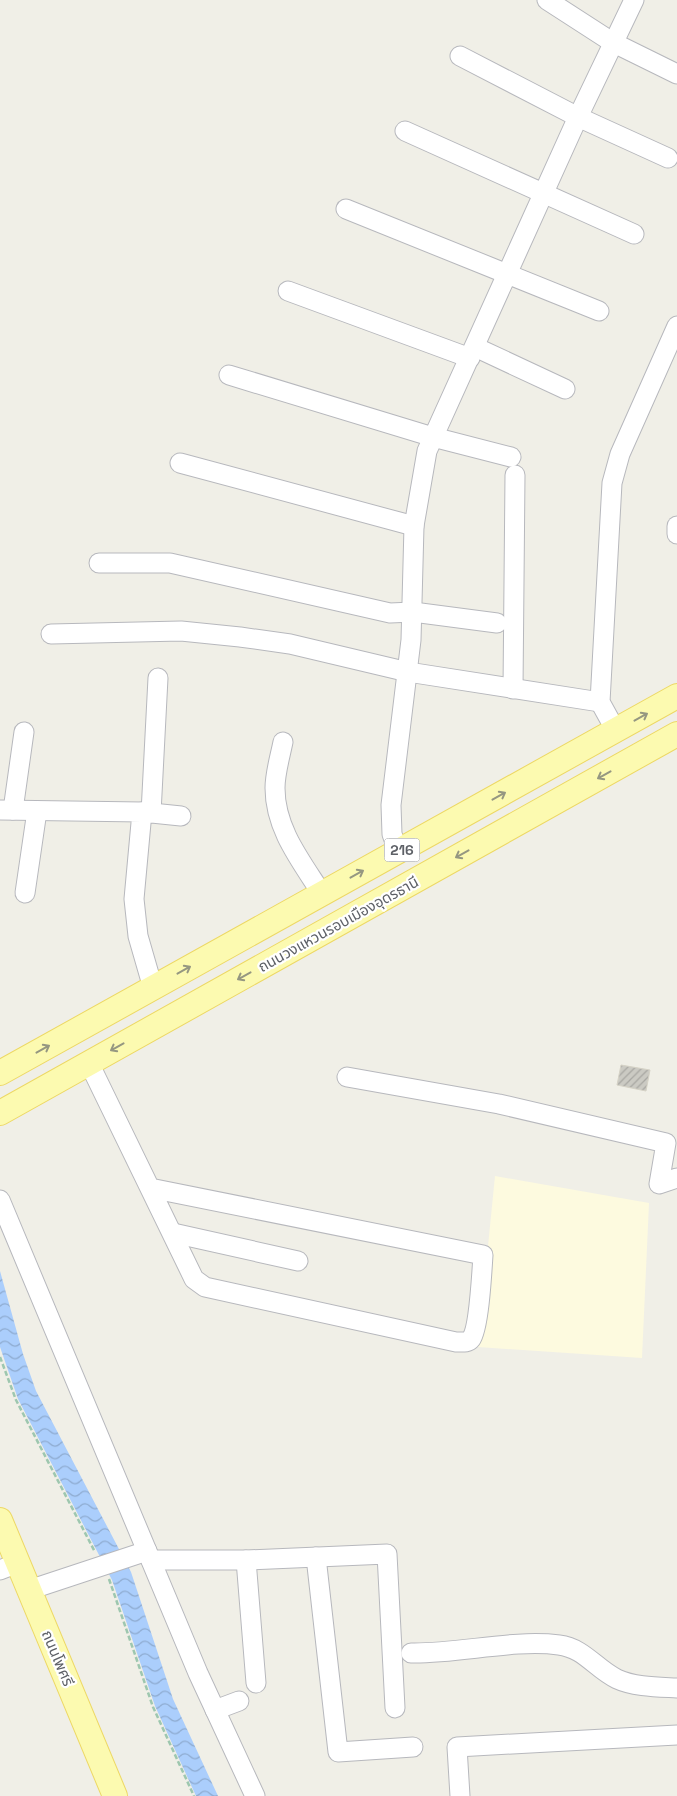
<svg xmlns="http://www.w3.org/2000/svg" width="677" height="1796" font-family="'Space Grotesk','Noto Sans Thai',sans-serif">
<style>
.commercial{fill:#fdfadf}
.water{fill:url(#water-waves)}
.building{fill:url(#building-hatch);stroke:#d5d2c6}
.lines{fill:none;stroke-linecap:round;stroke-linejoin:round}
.minor-casing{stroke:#b7b8bd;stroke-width:21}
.major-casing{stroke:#edd864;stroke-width:26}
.path{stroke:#9ec7af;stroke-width:2.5;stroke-dasharray:5 2.5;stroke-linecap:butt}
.minor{stroke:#fff;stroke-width:19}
.major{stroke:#fcfab0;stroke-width:24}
.oneway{stroke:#959781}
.labels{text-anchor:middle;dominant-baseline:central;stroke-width:4.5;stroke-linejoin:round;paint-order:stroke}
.shield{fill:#fff;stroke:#8e9095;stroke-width:1}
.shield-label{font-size:14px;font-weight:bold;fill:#5e6167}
.street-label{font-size:15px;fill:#5e6167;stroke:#fff}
</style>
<defs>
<pattern id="water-waves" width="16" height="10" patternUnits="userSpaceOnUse" patternTransform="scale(1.25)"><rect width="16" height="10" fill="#abcefc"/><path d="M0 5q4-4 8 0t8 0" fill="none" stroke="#8eabd0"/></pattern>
<pattern id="building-hatch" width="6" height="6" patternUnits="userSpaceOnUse" patternTransform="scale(1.25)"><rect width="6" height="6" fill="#cbcac3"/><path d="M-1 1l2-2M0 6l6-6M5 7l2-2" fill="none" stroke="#a8a7a2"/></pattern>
</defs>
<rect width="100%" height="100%" fill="#f0efe7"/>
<!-- commercial -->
<path class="commercial" d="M 495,1176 L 649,1203 L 642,1358 L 478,1347 Z"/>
<!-- water -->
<path class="water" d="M 0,1271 L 23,1354 L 36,1391 L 131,1572 L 173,1699 L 218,1796 L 196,1796 L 155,1706 L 112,1580 L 18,1399 L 0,1347 Z"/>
<!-- building -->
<path class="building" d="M 621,1065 L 650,1070 L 646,1091 L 617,1085 Z"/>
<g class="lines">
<!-- minor casing -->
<g class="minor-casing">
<g id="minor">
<path d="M 547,0 L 612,42 L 677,74"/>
<path d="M 460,56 L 578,117 L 668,158"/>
<path d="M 405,131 L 634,234"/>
<path d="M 346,209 L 599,311"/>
<path d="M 288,291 L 470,358"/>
<path d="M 475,347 L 565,389"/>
<path d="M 229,375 L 433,437 L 511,457"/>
<path d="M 180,463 L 414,526"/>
<path d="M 677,526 L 677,534"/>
<path d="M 99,563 L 170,563 L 390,613 L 413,612 L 497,623"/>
<path d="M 51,634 L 181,631 L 240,637 L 290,644 L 408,672 L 600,702"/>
<path d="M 513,689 L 515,475"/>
<path d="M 616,731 L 600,702 L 612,483 L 620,454 L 677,326"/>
<path d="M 283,742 C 280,757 275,773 275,788 C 275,829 301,861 322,894"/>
<path d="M 0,810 L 142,812 L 134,899 L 138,936 L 153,988"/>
<path d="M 13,810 L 24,732"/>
<path d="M 142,812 L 181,816"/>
<path d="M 151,813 L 158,678"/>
<path d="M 398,851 L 392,834 L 391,805 L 411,640 L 414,526 L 427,451 L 578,117 L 634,0"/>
<path d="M 25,893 L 37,811"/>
<path d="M 89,1063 L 194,1279 L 205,1287 L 456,1342 C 462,1342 468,1343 471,1339 C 479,1329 482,1270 483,1255 L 150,1188"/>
<path d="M 347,1077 L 499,1104 L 666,1143 L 659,1184 L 677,1178"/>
<path d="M 0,1200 L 198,1673 L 255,1796"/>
<path d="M 173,1233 L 298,1261"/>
<path d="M 316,1557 L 338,1752 L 413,1747"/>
<path d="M 151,1560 L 246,1560 L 387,1554 L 395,1708"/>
<path d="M 246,1560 L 256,1683"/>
<path d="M 0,1570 L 18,1563"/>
<path d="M 29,1590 L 147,1551"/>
<path d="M 411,1653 C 459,1654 513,1639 559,1645 C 584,1648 596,1669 617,1679 C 634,1687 659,1687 677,1688"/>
<path d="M 215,1710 L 239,1701"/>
<path d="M 460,1796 L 457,1747 L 677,1735"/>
</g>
</g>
<!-- major casing -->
<g class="major-casing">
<g id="major">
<path d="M 0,1073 L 677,696"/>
<path d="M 0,1113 L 677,734"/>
<path d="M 0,1520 L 115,1796"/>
</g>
</g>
<!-- path -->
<g class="path">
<path d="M 0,1357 L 16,1400 L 95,1552"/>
<path d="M 109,1579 L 153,1707 L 194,1796"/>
</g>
<!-- minor -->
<use href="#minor" class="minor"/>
<!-- major -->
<use href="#major" class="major"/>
</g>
<!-- one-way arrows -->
<defs><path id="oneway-shaft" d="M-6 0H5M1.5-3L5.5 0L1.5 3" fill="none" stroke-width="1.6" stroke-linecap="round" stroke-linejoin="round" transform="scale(1.25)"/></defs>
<g class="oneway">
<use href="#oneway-shaft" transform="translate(641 717) rotate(-29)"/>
<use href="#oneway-shaft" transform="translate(604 775) rotate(151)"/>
<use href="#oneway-shaft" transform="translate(499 796) rotate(-29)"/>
<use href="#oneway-shaft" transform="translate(462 854) rotate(151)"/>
<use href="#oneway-shaft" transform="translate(357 874) rotate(-29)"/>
<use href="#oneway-shaft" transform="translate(184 970) rotate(-29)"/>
<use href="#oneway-shaft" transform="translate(244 976) rotate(151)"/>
<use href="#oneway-shaft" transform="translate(117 1047) rotate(151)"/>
<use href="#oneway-shaft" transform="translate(43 1049) rotate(-29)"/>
</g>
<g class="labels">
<!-- shield labels -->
<rect class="shield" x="384.5" y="838.5" width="35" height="23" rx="4"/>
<g class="shield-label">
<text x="402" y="850">216</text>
</g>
<!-- street labels -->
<g class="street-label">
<text transform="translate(338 924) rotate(-29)">ถนนวงแหวนรอบเมืองอุดรธานี</text>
<text transform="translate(58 1658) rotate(67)">ถนนโพศรี</text>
</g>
</g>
</svg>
